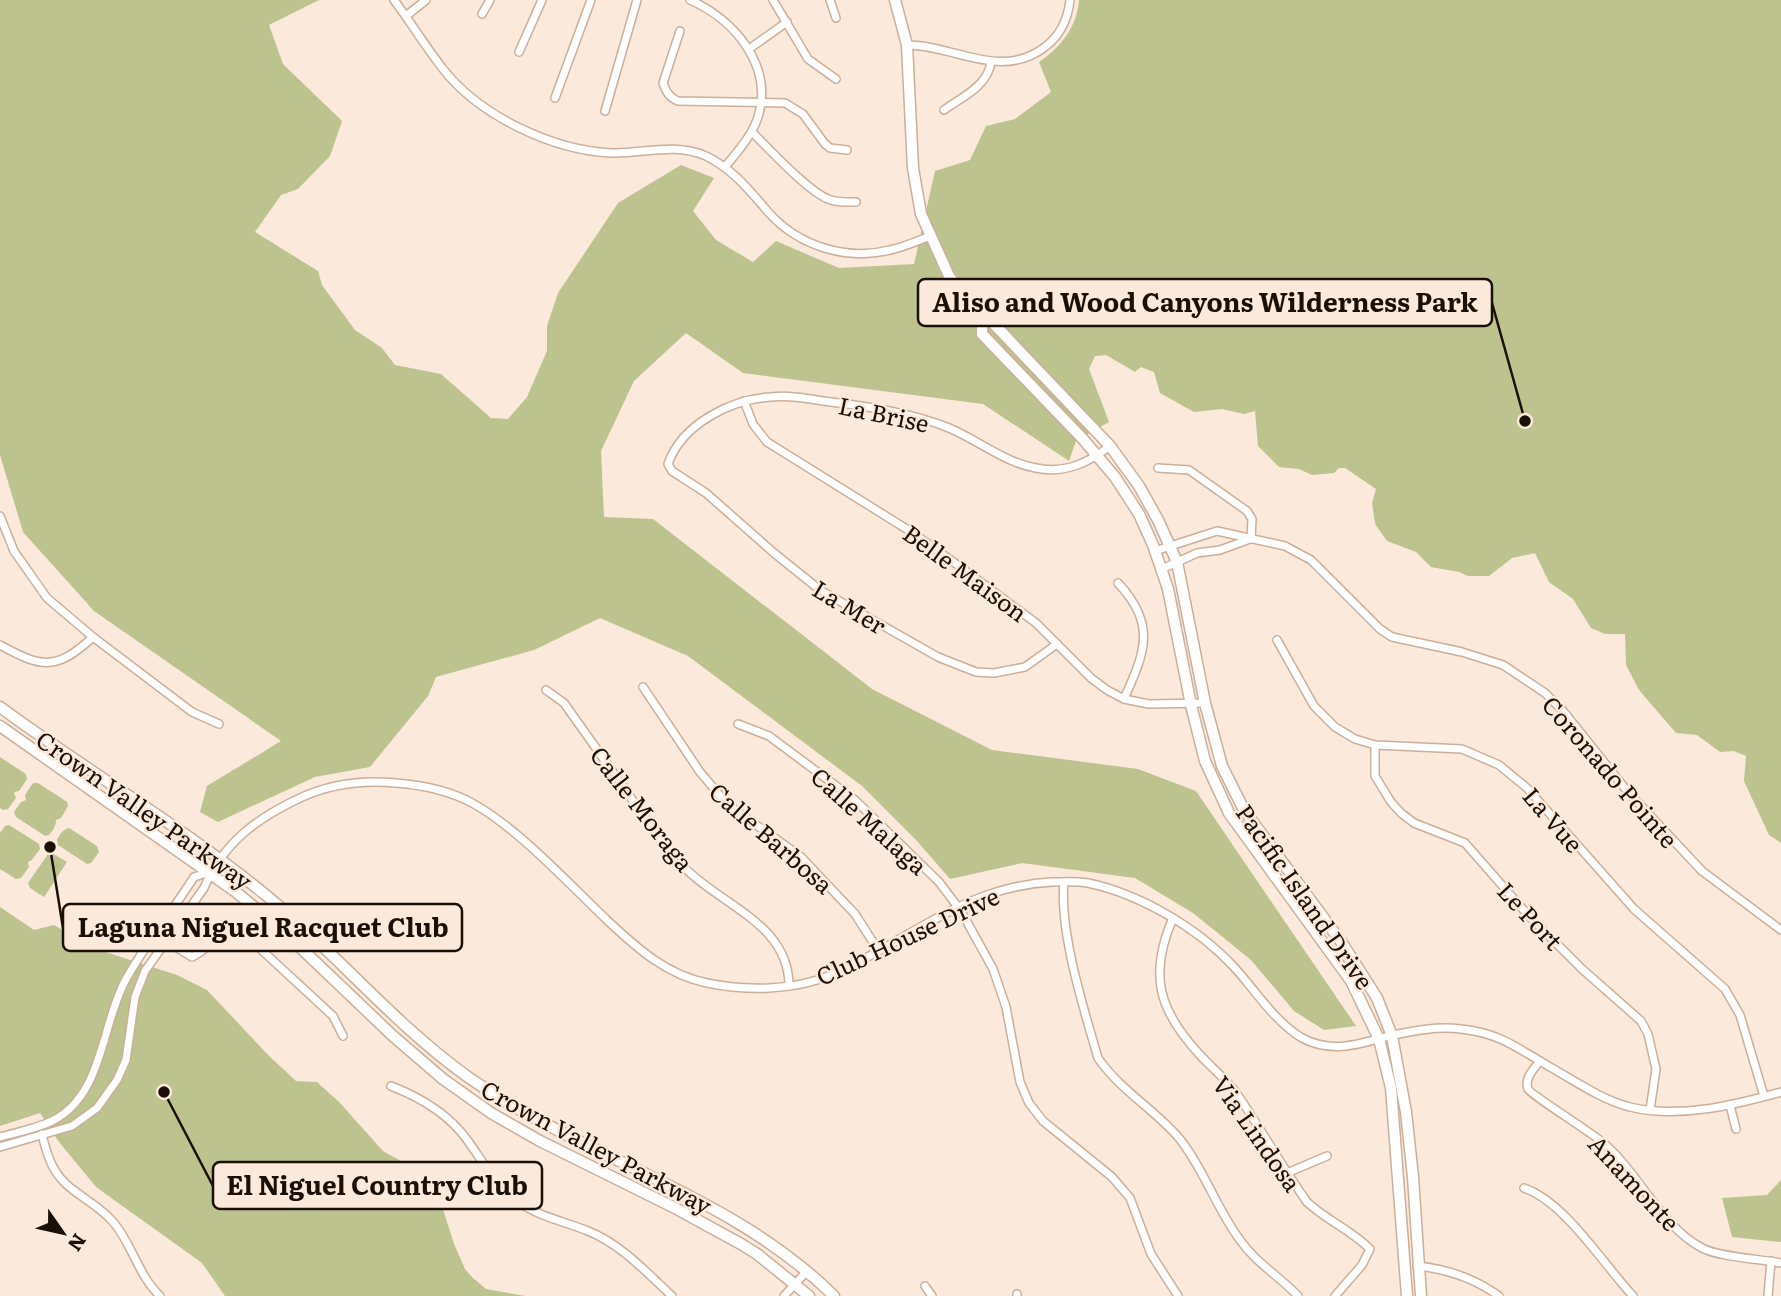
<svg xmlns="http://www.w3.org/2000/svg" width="1781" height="1296" font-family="Literata,serif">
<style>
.green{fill:#bcc38f}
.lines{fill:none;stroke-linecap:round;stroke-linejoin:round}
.minor-casing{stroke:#cbaf99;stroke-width:10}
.major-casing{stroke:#cbaf99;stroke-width:13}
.minor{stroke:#fff;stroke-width:7}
.major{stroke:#fff;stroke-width:10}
.labels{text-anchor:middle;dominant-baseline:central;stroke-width:5;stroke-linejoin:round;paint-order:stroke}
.street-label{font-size:24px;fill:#1a1008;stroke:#fbe9db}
.leader{fill:none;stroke:#1a1008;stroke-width:2.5}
.callout-dot{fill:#1a1008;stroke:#fbe9db;stroke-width:2.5}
.callout{fill:#fbe9db;stroke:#1a1008;stroke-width:2.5}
.callout-label{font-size:26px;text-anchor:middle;font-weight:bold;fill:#1a1008}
</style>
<rect width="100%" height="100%" fill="#fbe9db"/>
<!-- green -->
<g class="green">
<path d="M 0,0 L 319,0 L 269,25 L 283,64 L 342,121 L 330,156 L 298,189 L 281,195 L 255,232 L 318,271 L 322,285 L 355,330 L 382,348 L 395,365 L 441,374 L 491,418 L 508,419 L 527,397 L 547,351 L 547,326 L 558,293 L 618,203 L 681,165 L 714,178 L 693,211 L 716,240 L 753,262 L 776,241 L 839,268 L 914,264 L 935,171 L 970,160 L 986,126 L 1015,119 L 1051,92 L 1039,62 C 1061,47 1077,27 1079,0 L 1781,0 L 1781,843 L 1769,835 L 1744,781 L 1746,756 L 1734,751 L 1720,752 L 1697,735 L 1676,733 L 1639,690 L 1626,665 L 1625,634 L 1605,634 L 1591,628 L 1573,599 L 1549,582 L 1535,553 L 1512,558 L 1489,576 L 1468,576 L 1459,572 L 1431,567 L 1416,552 L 1387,541 L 1375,524 L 1372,503 L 1376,489 L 1345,468 L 1339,468 L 1334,473 L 1312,475 L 1299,469 L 1279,467 L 1258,446 L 1255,411 L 1244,414 L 1222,409 L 1194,412 L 1160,393 L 1154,372 L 1141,367 L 1135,372 L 1106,355 L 1095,356 L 1089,369 L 1109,422 L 1076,441 L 1069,461 L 983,404 L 743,373 L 686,333 L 634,381 L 601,451 L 604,517 L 653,519 L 872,689 L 992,750 L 1138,769 L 1196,791 L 1356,1026 L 1324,1030 L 1294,1011 L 1251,960 L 1193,913 L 1135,878 L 1022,863 L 950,879 L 917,841 L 862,786 L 688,656 L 600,618 L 534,650 L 436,677 L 428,696 L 370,767 L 315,777 L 218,822 L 200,812 L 207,786 L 281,741 L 94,611 L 23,532 L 0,455 Z"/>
<path d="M 0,757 L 26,774 L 27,779 L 19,791 L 14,792 L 16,798 L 8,809 L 3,810 L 0,808 Z"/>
<path d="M 33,783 L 38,783 L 67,802 L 68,806 L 61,818 L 56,820 C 56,826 53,830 49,835 L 45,836 L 16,817 L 14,812 L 21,802 L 26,800 L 25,795 Z"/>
<path d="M 9,825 L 39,844 L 40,849 L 32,860 L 28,862 L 29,867 L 21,878 L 16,879 L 0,869 L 0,833 L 5,826 Z"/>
<path d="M 69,828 L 97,846 L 99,852 L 91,863 L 87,864 L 58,845 L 57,840 C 60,834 62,830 69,828 Z"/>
<path d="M 52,853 L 67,862 L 44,897 L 30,888 L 28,883 L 48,854 Z"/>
<path d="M 0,907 L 34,930 L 54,925 L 93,948 L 177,975 L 207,990 L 269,1056 L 296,1081 L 317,1082 L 340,1103 L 383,1151 L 406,1164 L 442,1206 L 454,1244 L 465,1269 L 473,1278 L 486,1289 L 525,1296 L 225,1296 L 202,1263 L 96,1187 L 59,1142 L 40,1113 L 0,1126 Z"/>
<path d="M 1781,1180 L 1781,1242 L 1732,1237 L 1722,1198 L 1767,1195 Z"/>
</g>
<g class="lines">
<!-- minor casing -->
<g class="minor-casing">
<g id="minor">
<path d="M 394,0 C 411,23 426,47 443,69 C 480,116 552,150 611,153 C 644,154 674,142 706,156 C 733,169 750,191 769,213 C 799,246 846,261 890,250 C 904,247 917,241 930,236"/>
<path d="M 690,0 C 734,19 774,66 758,117 C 752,136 737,152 725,167"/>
<path d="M 773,0 L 808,59 L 836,79"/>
<path d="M 830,0 L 836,18"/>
<path d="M 482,14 L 490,0"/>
<path d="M 406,16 L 426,0"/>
<path d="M 680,31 L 663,83 C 666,92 669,97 678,101 L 785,103 L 803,114 L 825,144 L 830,148 L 847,150"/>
<path d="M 907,45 C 955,45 1000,81 1045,47 C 1061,35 1068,19 1070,0"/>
<path d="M 749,49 L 787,22"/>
<path d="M 519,52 L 542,0"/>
<path d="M 555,98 L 591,0"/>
<path d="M 944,110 C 962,97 988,86 991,62"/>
<path d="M 605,111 L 637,0"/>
<path d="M 752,132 C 769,149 808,191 828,199 C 837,203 846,202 856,202"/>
<path d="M 744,401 L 753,424 L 767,442 L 913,533 L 959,566 L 1036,623 L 1091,678 L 1107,690 L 1124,699 L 1149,704 L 1205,703"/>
<path d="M 1158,468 L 1189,470 L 1247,511 L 1252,519 L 1251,539"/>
<path d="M 0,516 L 14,551 L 47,598 L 93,637 L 192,712 L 219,724"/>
<path d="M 1155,551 L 1217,531 L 1285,546 L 1311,560 L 1380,629 L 1392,637 L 1462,652 L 1503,665 L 1545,693 L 1563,711 L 1628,792 L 1702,871 L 1781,930"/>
<path d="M 1162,569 L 1197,553 L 1220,550 L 1250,539"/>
<path d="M 1118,583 C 1157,625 1145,652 1124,699"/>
<path d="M 1277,640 L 1314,706 L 1335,727 L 1355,739 L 1375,745 L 1462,749 L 1499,765 L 1527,788 L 1634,909 L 1725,989 L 1740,1015 L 1764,1096"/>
<path d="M 1057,644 L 1025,667 L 994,673 L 976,672 L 938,657 L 820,590 L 774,553 L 706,493 L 672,471 L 668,464 C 682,424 730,400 770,397 C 788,395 806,398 823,401 C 865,406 910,412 949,428 C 978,440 1005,463 1036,468 C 1065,474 1088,463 1110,446"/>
<path d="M 0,645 C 42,668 56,671 93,637"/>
<path d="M 643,687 L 700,772 L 727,804 L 800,856 L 855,914 L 878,950"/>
<path d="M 546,690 L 564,703 C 588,737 612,770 635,804 C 652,826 668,852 688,871 C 726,907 789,926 789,986"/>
<path d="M 738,724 L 769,736 L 855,800 L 939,882 L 961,911 L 993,969 L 1006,1007 L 1020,1082 L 1029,1103 L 1043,1121 L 1112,1177 L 1130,1198 L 1151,1254 L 1178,1296"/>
<path d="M 1375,745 L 1375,776 L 1391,802 L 1401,813 L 1414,823 L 1465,843 L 1528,915 L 1582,969 L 1641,1021 L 1648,1034 L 1656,1069 L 1650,1110"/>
<path d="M 1064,882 C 1059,931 1084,1010 1098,1058 C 1120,1090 1154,1109 1179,1138 C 1204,1169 1216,1208 1240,1240 C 1256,1263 1279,1276 1298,1296"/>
<path d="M 1173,918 C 1148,975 1159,1011 1200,1055 C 1212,1068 1226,1079 1237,1094 C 1261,1129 1282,1167 1307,1202 C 1326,1220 1351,1230 1370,1249 L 1362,1265 L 1335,1296"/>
<path d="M 155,934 L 192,957 C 212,948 219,925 241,931 L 333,1016 L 343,1036"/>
<path d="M 1540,1061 C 1534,1069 1524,1078 1528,1089 C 1530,1094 1592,1133 1602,1142 C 1638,1171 1660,1226 1702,1248 C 1719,1257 1760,1259 1781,1263"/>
<path d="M 391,1086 C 422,1098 449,1114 468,1141 C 483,1162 495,1184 515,1200 C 537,1216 563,1221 588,1231 C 621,1244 647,1273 672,1296"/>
<path d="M 1730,1105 L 1736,1129"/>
<path d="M 42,1134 C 47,1156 53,1175 72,1189 C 87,1201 102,1208 114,1223 C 133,1246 138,1275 160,1296"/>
<path d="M 0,1137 C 17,1132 36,1129 52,1121 C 103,1096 101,1026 125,981 C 145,944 172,912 194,877 L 210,872"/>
<path d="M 0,1147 L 72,1126 L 97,1108 L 117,1080 L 126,1060 L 135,997 L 145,971 L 204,888 C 223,843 257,818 300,798 C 330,784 363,780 396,783 C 422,785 451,791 474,804 C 520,830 570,885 609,922 C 638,949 667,975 707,983 C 746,991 793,991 831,975 C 908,942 964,886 1052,882 C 1064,882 1076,881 1088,883 C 1140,894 1198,928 1234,967 C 1255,990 1275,1022 1302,1038 C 1332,1054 1360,1044 1389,1036 C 1412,1031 1437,1026 1461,1029 C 1500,1033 1517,1048 1550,1067 C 1575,1081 1602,1100 1630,1107 C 1679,1119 1734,1105 1781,1092"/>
<path d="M 1287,1173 L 1327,1156"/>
<path d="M 1524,1188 C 1565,1202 1603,1264 1633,1296"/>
<path d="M 1417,1266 C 1448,1269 1474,1278 1499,1296"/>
<path d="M 925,1286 L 932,1296"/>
<path d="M 1017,1294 L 1017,1296"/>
<path d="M 784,1296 L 807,1271"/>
<path d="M 1768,1296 L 1771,1261"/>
</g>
</g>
<!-- major casing -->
<g class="major-casing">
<g id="major">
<path d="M 895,0 L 907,45 L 913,168 L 921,214 L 949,276 L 982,320 L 982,334 L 1082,438 L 1115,477 L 1139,514 L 1153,545 L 1168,589 L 1191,705 L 1205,761 L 1229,813 L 1351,981 L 1379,1039 L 1391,1088 L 1407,1296"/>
<path d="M 982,320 L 992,322 L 1110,446 L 1139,486 L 1158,520 L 1177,562 L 1205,703 L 1222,766 L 1244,810 L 1342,943 L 1377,998 L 1392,1036 L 1406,1112 L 1413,1177 L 1421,1296"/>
<path d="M 0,707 C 88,772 183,827 267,896 C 337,954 395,1025 468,1077 C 585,1159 731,1194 834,1296"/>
<path d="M 0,726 L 236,892 L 285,933 L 393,1036 L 443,1079 L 491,1113 L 540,1141 L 677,1209 L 741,1244 L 757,1254 L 809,1296"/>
</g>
</g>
<!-- minor -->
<use href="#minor" class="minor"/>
<!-- major -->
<use href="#major" class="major"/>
</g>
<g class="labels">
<!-- street labels -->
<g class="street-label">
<text transform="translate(884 413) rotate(12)">La Brise</text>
<text transform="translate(966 572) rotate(36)">Belle Maison</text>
<text transform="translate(850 606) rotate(31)">La Mer</text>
<text transform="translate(1611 771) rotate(49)">Coronado Pointe</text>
<text transform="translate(643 808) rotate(52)">Calle Moraga</text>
<text transform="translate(145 809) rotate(35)">Crown Valley Parkway</text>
<text transform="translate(1554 819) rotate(49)">La Vue</text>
<text transform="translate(870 820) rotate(42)">Calle Malaga</text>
<text transform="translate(772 837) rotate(41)">Calle Barbosa</text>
<text transform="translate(1306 896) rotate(55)">Pacific Island Drive</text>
<text transform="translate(1531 915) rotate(47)">Le Port</text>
<text transform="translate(907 935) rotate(-25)">Club House Drive</text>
<text transform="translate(1258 1133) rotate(55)">Via Lindosa</text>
<text transform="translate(597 1146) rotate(28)">Crown Valley Parkway</text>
<text transform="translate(1635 1182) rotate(47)">Anamonte</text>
</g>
</g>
<!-- callouts -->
<path class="leader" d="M1525 421L1492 303M50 847L63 928M164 1092L213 1186"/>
<g class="callout-dot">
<circle cx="1525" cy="421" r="7"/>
<circle cx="50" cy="847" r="7"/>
<circle cx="164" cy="1092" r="7"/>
</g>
<g class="callout">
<rect x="918" y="279" width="574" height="47" rx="7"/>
<rect x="63" y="904" width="399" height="47" rx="7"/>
<rect x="213" y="1162" width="329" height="47" rx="7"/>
</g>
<g class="callout-label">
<text x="1205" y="312">Aliso and Wood Canyons Wilderness Park</text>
<text x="263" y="937">Laguna Niguel Racquet Club</text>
<text x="377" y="1195">El Niguel Country Club</text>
</g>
<!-- north arrow -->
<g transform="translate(63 1233) rotate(124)" stroke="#fbe9db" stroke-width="5" paint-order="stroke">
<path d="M0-5L12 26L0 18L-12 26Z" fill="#1a1008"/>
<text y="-10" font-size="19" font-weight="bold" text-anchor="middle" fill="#1a1008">N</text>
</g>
</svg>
